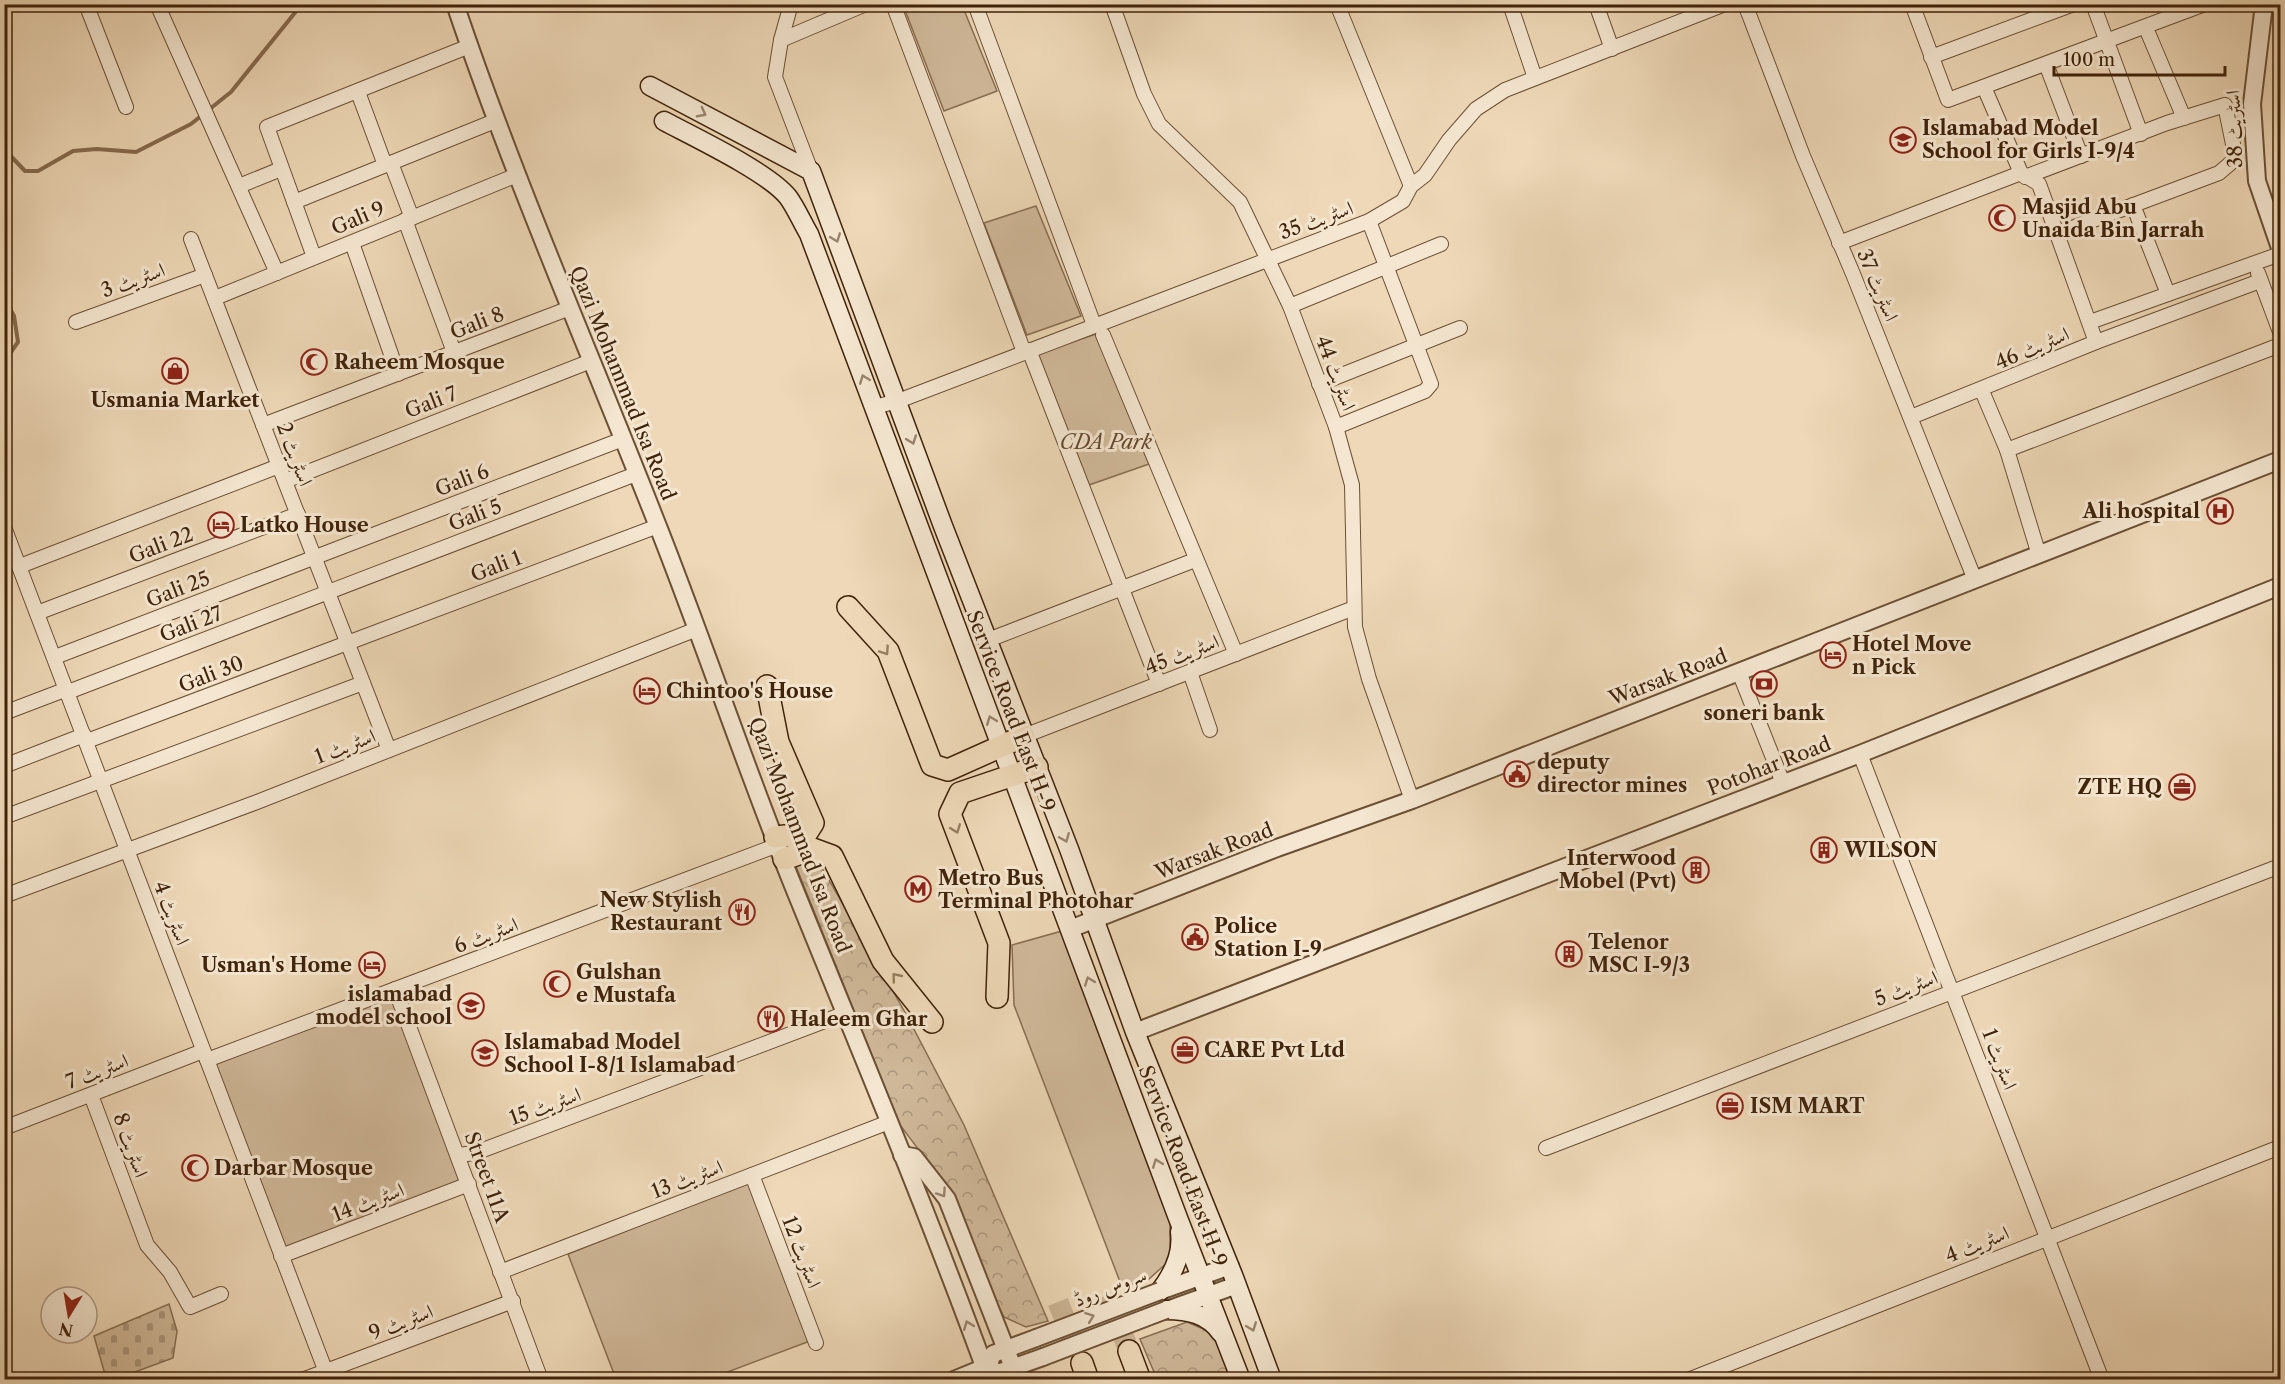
<svg xmlns="http://www.w3.org/2000/svg" width="2285" height="1384" font-family="'Libre Caslon Text',Amiri,serif">
<style>
.green{fill:#d0b99a;stroke:#886e52;stroke-width:1.5}
.forest{fill:url(#forest-crowns);stroke:#886e52;stroke-width:1.5}
.cemetery{fill:url(#cemetery-stones);stroke:#886e52;stroke-width:1.5}
.lines{fill:none;stroke-linecap:round;stroke-linejoin:round}
.stream{stroke:#856a4e;stroke-width:4}
.primary-tunnel{stroke:#cbb494;stroke-width:21;stroke-dasharray:21 10;stroke-linecap:butt}
.minor-casing{stroke:#6c5035;stroke-width:16}
.tertiary-casing{stroke:#6c5035;stroke-width:20}
.secondary-casing{stroke:#40230a;stroke-width:21}
.primary-casing{stroke:#40230a;stroke-width:24}
.minor{stroke:#f4e6d0;stroke-width:14}
.tertiary{stroke:#f4e6d0;stroke-width:16}
.secondary{stroke:#f4e6d0;stroke-width:18}
.primary{stroke:#eed8b7;stroke-width:21}
.tertiary-bridge-casing{stroke:#6c5035;stroke-width:20;stroke-linecap:butt}
.tertiary-bridge{stroke:#f4e6d0;stroke-width:16}
.oneway{stroke:#9a846d}
.oneway2{stroke:#977e60}
.labels{text-anchor:middle;dominant-baseline:central;stroke-width:6;stroke-linejoin:round;paint-order:stroke}
.poi-label{font-size:20px;font-weight:bold;fill:#40230a;stroke:#f4e6d0;text-anchor:start}
.street-label{font-size:20px;fill:#40230a;stroke:#f4e6d0}
.park-label{font-size:20px;font-style:italic;fill:#64482e;stroke:#f4e6d0}
</style>
<defs>
<pattern id="forest-crowns" width="20" height="18" patternUnits="userSpaceOnUse" patternTransform="scale(1.5)"><rect width="20" height="18" fill="#d0b99a"/><path d="M2 6a3 3 0 1 1 6 0M12 15a3 3 0 1 1 6 0" fill="none" stroke="#aa967c"/></pattern>
<pattern id="cemetery-stones" width="16" height="16" patternUnits="userSpaceOnUse" patternTransform="scale(1.5)"><rect width="16" height="16" fill="#d0b99a"/><path d="M2 7V4a2 2 0 0 1 4 0v3zM10 15v-3a2 2 0 0 1 4 0v3z" fill="#aa967c"/></pattern>
</defs>
<rect width="100%" height="100%" fill="#eed8b7"/>
<filter id="stains"><feTurbulence type="fractalNoise" baseFrequency=".00333" numOctaves="4"/><feColorMatrix values="0 0 0 0 .2 0 0 0 0 .09 0 0 0 0 .02 0 0 0 .5 -.17"/></filter>
<radialGradient id="worn" r=".72"><stop offset=".6" stop-color="#630" stop-opacity="0"/><stop offset="1" stop-color="#630" stop-opacity=".3"/></radialGradient>
<!-- green -->
<g class="green">
<path d="M 903,5 L 962,5 L 997,91 L 944,111 Z"/>
<path d="M 1036,206 L 1081,316 L 1027,335 L 984,223 Z"/>
<path d="M 1096,334 L 1149,464 L 1089,485 L 1037,354 Z"/>
<path d="M 1062,931 L 1170,1222 L 1170,1260 L 1149,1279 L 1122,1287 L 1014,1005 L 1012,945 Z"/>
<path d="M 395,994 L 469,1184 L 281,1256 L 212,1065 Z"/>
<path d="M 751,1181 L 810,1341 L 709,1379 L 616,1379 L 568,1254 Z"/>
</g>
<!-- forest -->
<g class="forest">
<path d="M 818,861 L 906,1014 L 964,1125 L 1048,1321 L 1026,1327 L 1004,1317 L 985,1279 L 952,1194 L 900,1125 L 795,864 Z"/>
<path d="M 1187,1322 L 1215,1334 L 1231,1379 L 1157,1379 L 1140,1339 Z"/>
</g>
<!-- cemetery -->
<path class="cemetery" d="M 169,1304 L 177,1331 L 173,1358 L 116,1379 L 104,1371 L 94,1336 Z"/>
<g class="lines">
<!-- stream -->
<g class="stream">
<path d="M 4,149 L 25,171 L 38,171 L 73,151 L 97,149 L 136,152 L 191,124 L 231,92 L 302,4"/>
<path d="M 4,298 L 14,316 L 18,342 L 4,362"/>
</g>
<!-- primary-tunnel -->
<g class="primary-tunnel">
<path d="M 1108,1295 L 1129,1351"/>
<path d="M 1058,1302 L 1082,1362"/>
</g>
<!-- minor casing -->
<g class="minor-casing">
<g id="minor">
<path d="M 86,4 L 126,107"/>
<path d="M 157,4 L 277,273"/>
<path d="M 791,4 L 781,40 L 775,77 L 811,171"/>
<path d="M 893,4 L 1024,352"/>
<path d="M 975,4 L 1094,325"/>
<path d="M 1112,4 L 1144,94 L 1159,124 L 1240,202 L 1290,306 L 1336,427 L 1352,485 L 1355,627 L 1369,679 L 1412,800"/>
<path d="M 1337,4 L 1411,186"/>
<path d="M 1510,4 L 1535,78"/>
<path d="M 1596,4 L 1612,49"/>
<path d="M 1745,4 L 1803,156 L 1853,274 L 1975,580"/>
<path d="M 1912,4 L 1948,100 L 2205,4"/>
<path d="M 2093,4 L 2141,134"/>
<path d="M 2146,28 L 2184,118"/>
<path d="M 781,40 L 866,4"/>
<path d="M 1931,57 L 2074,4"/>
<path d="M 2046,64 L 2081,156"/>
<path d="M 1984,87 L 2021,173 L 2039,184 L 2096,342"/>
<path d="M 358,92 L 385,165"/>
<path d="M 391,163 L 412,218"/>
<path d="M 2025,177 L 2167,123 L 2225,105 L 2235,154 L 2233,161 L 2219,173 L 2056,234"/>
<path d="M 239,186 L 281,169"/>
<path d="M 294,202 L 495,121"/>
<path d="M 2133,205 L 2168,294"/>
<path d="M 405,220 L 454,352"/>
<path d="M 191,239 L 389,750"/>
<path d="M 352,243 L 398,374"/>
<path d="M 1839,243 L 2021,173"/>
<path d="M 314,257 L 267,127 L 467,47"/>
<path d="M 2258,273 L 2280,332"/>
<path d="M 215,298 L 517,175"/>
<path d="M 1290,306 L 1441,244"/>
<path d="M 76,322 L 205,275"/>
<path d="M 2090,322 L 2280,254"/>
<path d="M 1103,335 L 1236,654"/>
<path d="M 1029,350 L 1159,684"/>
<path d="M 1319,384 L 1460,328"/>
<path d="M 1982,391 L 2007,450 L 2039,555"/>
<path d="M 874,407 L 898,401 L 1369,221 L 1403,201 L 1411,186 L 1425,175 L 1449,140 L 1476,109 L 1505,90 L 1725,4"/>
<path d="M 1911,417 L 2096,342 L 2260,281"/>
<path d="M 263,425 L 570,308"/>
<path d="M 1336,427 L 1425,391 L 1431,384 L 1369,221"/>
<path d="M 2007,450 L 2280,345"/>
<path d="M 285,481 L 591,361"/>
<path d="M 4,527 L 329,1380"/>
<path d="M 20,566 L 279,466"/>
<path d="M 37,613 L 298,514"/>
<path d="M 988,640 L 1195,560"/>
<path d="M 55,657 L 623,439"/>
<path d="M 1190,672 L 1210,730"/>
<path d="M 1739,672 L 1783,783"/>
<path d="M 68,692 L 636,474"/>
<path d="M 4,713 L 67,689"/>
<path d="M 1024,736 L 1354,608"/>
<path d="M 87,741 L 658,526"/>
<path d="M 1860,754 L 2102,1380"/>
<path d="M 4,766 L 84,735"/>
<path d="M 4,817 L 363,683"/>
<path d="M 4,896 L 257,802 L 697,629"/>
<path d="M 395,989 L 541,1380"/>
<path d="M 207,1060 L 778,845"/>
<path d="M 91,1095 L 147,1245 L 170,1272 L 190,1307 L 221,1294"/>
<path d="M 4,1128 L 203,1051"/>
<path d="M 1546,1148 L 2280,866"/>
<path d="M 458,1155 L 475,1153 L 846,1013"/>
<path d="M 752,1175 L 816,1343"/>
<path d="M 281,1256 L 469,1184"/>
<path d="M 500,1272 L 889,1122"/>
<path d="M 302,1380 L 513,1301"/>
<path d="M 1688,1380 L 2280,1147"/>
</g>
</g>
<!-- tertiary casing -->
<g class="tertiary-casing">
<g id="tertiary">
<path d="M 455,4 C 515,182 591,355 659,529 C 705,646 745,766 792,883 C 859,1048 928,1212 989,1380"/>
<path d="M 2264,4 L 2252,104 L 2257,181 L 2280,248"/>
<path d="M 1070,929 L 1277,848 L 1412,800 L 2280,460"/>
<path d="M 1135,1032 L 1860,754 L 2280,586"/>
<path d="M 902,1155 L 914,1157 L 947,1199 L 1018,1380"/>
<path d="M 1160,1291 L 1230,1266"/>
<path d="M 1167,1310 L 1237,1285"/>
<path d="M 988,1366 L 998,1373 L 1043,1357"/>
<path d="M 988,1366 L 993,1354 L 1036,1338"/>
<path d="M 954,1380 L 988,1366"/>
</g>
</g>
<!-- secondary casing -->
<g class="secondary-casing">
<g id="secondary">
<path d="M 650,86 L 811,171 L 943,526 L 1069,849 L 1135,1032 L 1233,1275 L 1272,1380"/>
<path d="M 664,121 C 694,137 768,172 788,197 C 796,208 802,222 809,234 L 1178,1218 L 1241,1380"/>
<path d="M 1160,1291 C 1173,1274 1183,1254 1180,1232"/>
<path d="M 1166,1310 C 1188,1310 1208,1314 1221,1333"/>
</g>
</g>
<!-- primary casing -->
<g class="primary-casing">
<g id="primary">
<path d="M 848,607 L 888,651 L 932,765 L 948,770 L 1024,736"/>
<path d="M 767,686 L 778,742 L 813,823 L 806,834 L 775,837"/>
<path d="M 784,859 L 813,849 L 832,856 L 883,961 L 932,1022"/>
<path d="M 997,997 L 999,943 L 950,814 L 960,793 L 1037,767"/>
<path d="M 1129,1351 L 1140,1380"/>
<path d="M 1082,1363 L 1088,1380"/>
</g>
</g>
<!-- minor -->
<use href="#minor" class="minor"/>
<!-- tertiary -->
<use href="#tertiary" class="tertiary"/>
<!-- secondary -->
<use href="#secondary" class="secondary"/>
<!-- primary -->
<use href="#primary" class="primary"/>
<!-- tertiary-bridge casing -->
<g class="tertiary-bridge-casing">
<g id="tertiary-bridge">
<path d="M 1036,1338 L 1160,1291"/>
<path d="M 1043,1357 L 1166,1310"/>
</g>
</g>
<!-- tertiary-bridge -->
<use href="#tertiary-bridge" class="tertiary-bridge"/>
</g>
<!-- one-way arrows -->
<defs><path id="oneway-chevron" d="M-2-3.5L2.5 0L-2 3.5" fill="none" stroke-width="1.6" stroke-linecap="round" stroke-linejoin="round" transform="scale(1.5)"/></defs>
<g class="oneway">
<use href="#oneway-chevron" transform="translate(702 113) rotate(28)"/>
<use href="#oneway-chevron" transform="translate(836 238) rotate(69)"/>
<use href="#oneway-chevron" transform="translate(864 379) rotate(-111)"/>
<use href="#oneway-chevron" transform="translate(912 440) rotate(70)"/>
<use href="#oneway-chevron" transform="translate(991 720) rotate(-111)"/>
<use href="#oneway-chevron" transform="translate(1065 838) rotate(68)"/>
<use href="#oneway-chevron" transform="translate(1089 981) rotate(-111)"/>
<use href="#oneway-chevron" transform="translate(1157 1163) rotate(-111)"/>
<use href="#oneway-chevron" transform="translate(942 1193) rotate(56)"/>
<use href="#oneway-chevron" transform="translate(1090 1317) rotate(-21)"/>
<use href="#oneway-chevron" transform="translate(968 1325) rotate(-111)"/>
<use href="#oneway-chevron" transform="translate(1252 1327) rotate(69)"/>
</g>
<g class="oneway2">
<use href="#oneway-chevron" transform="translate(885 651) rotate(56)"/>
<use href="#oneway-chevron" transform="translate(956 829) rotate(69)"/>
<use href="#oneway-chevron" transform="translate(896 977) rotate(-129)"/>
</g>
<!-- icons -->
<defs>
<g id="school-ring" transform="scale(1.35)"><circle r="9.5" fill="#f4e6d0" stroke="#8f2418" stroke-width="1.5"/><path d="M0-5L7-2L0 1L-7-2ZM-4 1L0 2.5L4 1V4Q0 6-4 4Z" fill="#8f2418"/></g>
<g id="mosque-ring" transform="scale(1.35)"><circle r="9.5" fill="#f4e6d0" stroke="#8f2418" stroke-width="1.5"/><path d="M3.5-4.9A6 6 0 1 0 3.5 4.9A5 5 0 1 1 3.5-4.9Z" fill="#8f2418"/></g>
<g id="shop-ring" transform="scale(1.35)"><circle r="9.5" fill="#f4e6d0" stroke="#8f2418" stroke-width="1.5"/><path d="M-5-2.5h2.3a2.7 3.5 0 0 1 5.4 0H5L5.5 6h-11ZM-1.5-2.5h3a1.5 2.3 0 0 0-3 0Z" fill="#8f2418"/></g>
<g id="hospital-ring" transform="scale(1.35)"><circle r="9.5" fill="#f4e6d0" stroke="#8f2418" stroke-width="1.5"/><path d="M-5-5h3v3.5h4V-5h3V5h-3V1.5h-4V5h-3Z" fill="#8f2418"/></g>
<g id="hotel-ring" transform="scale(1.35)"><circle r="9.5" fill="#f4e6d0" stroke="#8f2418" stroke-width="1.5"/><path d="M-6-4.5h1.5V1H6V5H4.5V3h-9V5H-6ZM-4 0a1.8 1.8 0 1 1 3.6 0ZM.5 0V-2.5h3Q6-2.5 6 0Z" fill="#8f2418"/></g>
<g id="bank-ring" transform="scale(1.35)"><circle r="9.5" fill="#f4e6d0" stroke="#8f2418" stroke-width="1.5"/><path d="M-6-4H6V4H-6ZM0-2.3a2.3 2.3 0 1 0 0 4.6a2.3 2.3 0 1 0 0-4.6Z" fill="#8f2418"/></g>
<g id="civic-ring" transform="scale(1.35)"><circle r="9.5" fill="#f4e6d0" stroke="#8f2418" stroke-width="1.5"/><path d="M-.6-6.5H3V-4.5H.6V-3L4-1V1h2V6H-6V1h2V-1L-.6-3ZM-1.2 2.5V6h2.4V2.5Z" fill="#8f2418"/></g>
<g id="office-ring" transform="scale(1.35)"><circle r="9.5" fill="#f4e6d0" stroke="#8f2418" stroke-width="1.5"/><path d="M-6-3h4V-5.5h4V-3h4V5H-6ZM-1-4.5V-3h2v-1.5ZM-6 0V1H6V0Z" fill="#8f2418"/></g>
<g id="building-ring" transform="scale(1.35)"><circle r="9.5" fill="#f4e6d0" stroke="#8f2418" stroke-width="1.5"/><path d="M-4-6H4V6H1V3H-1V6H-4ZM-2.5-4.3h1.7v1.8h-1.7ZM.8-4.3h1.7v1.8H.8ZM-2.5-1h1.7V.8h-1.7ZM.8-1h1.7V.8H.8Z" fill="#8f2418"/></g>
<g id="metro-ring" transform="scale(1.35)"><circle r="9.5" fill="#f4e6d0" stroke="#8f2418" stroke-width="1.5"/><path d="M-5.5 5V-5H-3L0 0L3-5H5.5V5H3V-.5L0 4L-3-.5V5Z" fill="#8f2418"/></g>
<g id="restaurant-ring" transform="scale(1.35)"><circle r="9.5" fill="#f4e6d0" stroke="#8f2418" stroke-width="1.5"/><path d="M-5-6h1v4h1v-4h1v4h1v-4h1v5L-1.5 .5V6h-2V.5L-5-1ZM5-6V6H3V1.5H1.5Q1.5-4 5-6Z" fill="#8f2418"/></g>
</defs>
<g fill-rule="evenodd">
<use href="#school-ring" x="1903" y="140"/>
<use href="#mosque-ring" x="2002" y="218"/>
<use href="#mosque-ring" x="314" y="362"/>
<use href="#shop-ring" x="175" y="371"/>
<use href="#hospital-ring" x="2220" y="511"/>
<use href="#hotel-ring" x="221" y="525"/>
<use href="#hotel-ring" x="1833" y="655"/>
<use href="#bank-ring" x="1764" y="684"/>
<use href="#hotel-ring" x="647" y="691"/>
<use href="#civic-ring" x="1517" y="774"/>
<use href="#office-ring" x="2182" y="787"/>
<use href="#building-ring" x="1824" y="850"/>
<use href="#building-ring" x="1696" y="870"/>
<use href="#metro-ring" x="918" y="889"/>
<use href="#restaurant-ring" x="742" y="912"/>
<use href="#civic-ring" x="1195" y="937"/>
<use href="#building-ring" x="1569" y="954"/>
<use href="#hotel-ring" x="372" y="965"/>
<use href="#mosque-ring" x="557" y="984"/>
<use href="#school-ring" x="471" y="1006"/>
<use href="#restaurant-ring" x="771" y="1019"/>
<use href="#office-ring" x="1185" y="1050"/>
<use href="#school-ring" x="485" y="1053"/>
<use href="#office-ring" x="1730" y="1106"/>
<use href="#mosque-ring" x="195" y="1168"/>
</g>
<g class="labels">
<!-- poi labels -->
<g class="poi-label">
<text x="1922" y="128">Islamabad Model<tspan x="1922" dy="23">School for Girls I-9/4</tspan></text>
<text x="2022" y="207">Masjid Abu<tspan x="2022" dy="23">Unaida Bin Jarrah</tspan></text>
<text x="334" y="362">Raheem Mosque</text>
<text x="175" y="400" text-anchor="middle">Usmania Market</text>
<text x="2200" y="511" text-anchor="end">Ali hospital</text>
<text x="240" y="525">Latko House</text>
<text x="1852" y="644">Hotel Move<tspan x="1852" dy="23">n Pick</tspan></text>
<text x="666" y="691">Chintoo's House</text>
<text x="1764" y="713" text-anchor="middle">soneri bank</text>
<text x="1537" y="762">deputy<tspan x="1537" dy="23">director mines</tspan></text>
<text x="2162" y="787" text-anchor="end">ZTE HQ</text>
<text x="1844" y="850">WILSON</text>
<text x="1676" y="858" text-anchor="end">Interwood<tspan x="1676" dy="23">Mobel (Pvt)</tspan></text>
<text x="938" y="878">Metro Bus<tspan x="938" dy="23">Terminal Photohar</tspan></text>
<text x="722" y="900" text-anchor="end">New Stylish<tspan x="722" dy="23">Restaurant</tspan></text>
<text x="1214" y="926">Police<tspan x="1214" dy="23">Station I-9</tspan></text>
<text x="1588" y="942">Telenor<tspan x="1588" dy="23">MSC I-9/3</tspan></text>
<text x="352" y="965" text-anchor="end">Usman's Home</text>
<text x="576" y="972">Gulshan<tspan x="576" dy="23">e Mustafa</tspan></text>
<text x="452" y="994" text-anchor="end">islamabad<tspan x="452" dy="23">model school</tspan></text>
<text x="790" y="1019">Haleem Ghar</text>
<text x="504" y="1042">Islamabad Model<tspan x="504" dy="23">School I-8/1 Islamabad</tspan></text>
<text x="1204" y="1050">CARE Pvt Ltd</text>
<text x="1750" y="1106">ISM MART</text>
<text x="214" y="1168">Darbar Mosque</text>
</g>
<!-- street labels -->
<g class="street-label">
<text transform="translate(2234 129) rotate(-92)">اسٹریٹ 38</text>
<text transform="translate(358 218) rotate(-23)">Gali 9</text>
<text transform="translate(1316 220) rotate(-20)">اسٹریٹ 35</text>
<text transform="translate(133 280) rotate(-20)">اسٹریٹ 3</text>
<text transform="translate(1878 285) rotate(67)">اسٹریٹ 37</text>
<text transform="translate(477 323) rotate(-21)">Gali 8</text>
<text transform="translate(2032 348) rotate(-23)">اسٹریٹ 46</text>
<text transform="translate(1336 373) rotate(69)">اسٹریٹ 44</text>
<text transform="translate(623 383) rotate(68)">Qazi Mohammad Isa Road</text>
<text transform="translate(431 402) rotate(-21)">Gali 7</text>
<text transform="translate(295 454) rotate(69)">اسٹریٹ 2</text>
<text transform="translate(462 480) rotate(-21)">Gali 6</text>
<text transform="translate(475 515) rotate(-21)">Gali 5</text>
<text transform="translate(161 545) rotate(-21)">Gali 22</text>
<text transform="translate(496 566) rotate(-21)">Gali 1</text>
<text transform="translate(178 589) rotate(-21)">Gali 25</text>
<text transform="translate(191 624) rotate(-21)">Gali 27</text>
<text transform="translate(1182 654) rotate(-21)">اسٹریٹ 45</text>
<text transform="translate(211 674) rotate(-21)">Gali 30</text>
<text transform="translate(1668 677) rotate(-21)">Warsak Road</text>
<text transform="translate(1011 711) rotate(69)">Service Road East H-9</text>
<text transform="translate(345 746) rotate(-21)">اسٹریٹ 1</text>
<text transform="translate(1769 766) rotate(-21)">Potohar Road</text>
<text transform="translate(800 835) rotate(69)">Qazi Mohammad Isa Road</text>
<text transform="translate(1214 851) rotate(-21)">Warsak Road</text>
<text transform="translate(172 913) rotate(69)">اسٹریٹ 4</text>
<text transform="translate(486 935) rotate(-21)">اسٹریٹ 6</text>
<text transform="translate(1906 988) rotate(-21)">اسٹریٹ 5</text>
<text transform="translate(2000 1059) rotate(69)">اسٹریٹ 1</text>
<text transform="translate(97 1071) rotate(-21)">اسٹریٹ 7</text>
<text transform="translate(545 1106) rotate(-20)">اسٹریٹ 15</text>
<text transform="translate(131 1145) rotate(70)">اسٹریٹ 8</text>
<text transform="translate(1183 1166) rotate(69)">Service Road East H-9</text>
<text transform="translate(487 1177) rotate(70)">Street 11A</text>
<text transform="translate(687 1179) rotate(-21)">اسٹریٹ 13</text>
<text transform="translate(368 1202) rotate(-21)">اسٹریٹ 14</text>
<text transform="translate(1977 1244) rotate(-22)">اسٹریٹ 4</text>
<text transform="translate(802 1252) rotate(69)">اسٹریٹ 12</text>
<text transform="translate(1110 1287) rotate(-21)">سروس روڈ</text>
<text transform="translate(401 1322) rotate(-21)">اسٹریٹ 9</text>
</g>
<!-- park labels -->
<g class="park-label">
<text x="1106" y="442">CDA Park</text>
</g>
</g>
<!-- margin -->
<rect width="2285" height="1384" fill="none" stroke="#eed8b7" stroke-width="24"/>
<rect x="6" y="6" width="2273" height="1372" fill="none" stroke="#40230a" stroke-width="3"/>
<rect x="12" y="12" width="2261" height="1360" fill="none" stroke="#40230a" stroke-width="1.5"/>
<!-- north arrow -->
<g transform="translate(69 1315) rotate(191)"><circle r="28" fill="#f4e6d0" stroke="#ac9881" stroke-width="1.5"/>
<path d="M0-4.5L10 22L0 15L-10 22Z" fill="#8f2418"/>
<text y="-9" font-size="16" font-weight="bold" text-anchor="middle" fill="#40230a">N</text>
</g>
<!-- scale -->
<path d="M2054 66v9h171v-9" fill="none" stroke="#40230a" stroke-width="3"/>
<text x="2063" y="66" font-size="18" fill="#40230a" stroke="#f4e6d0" stroke-width="4.5" paint-order="stroke">100 m</text>
<rect width="100%" height="100%" filter="url(#stains)"/>
<rect width="100%" height="100%" fill="url(#worn)"/>
</svg>
